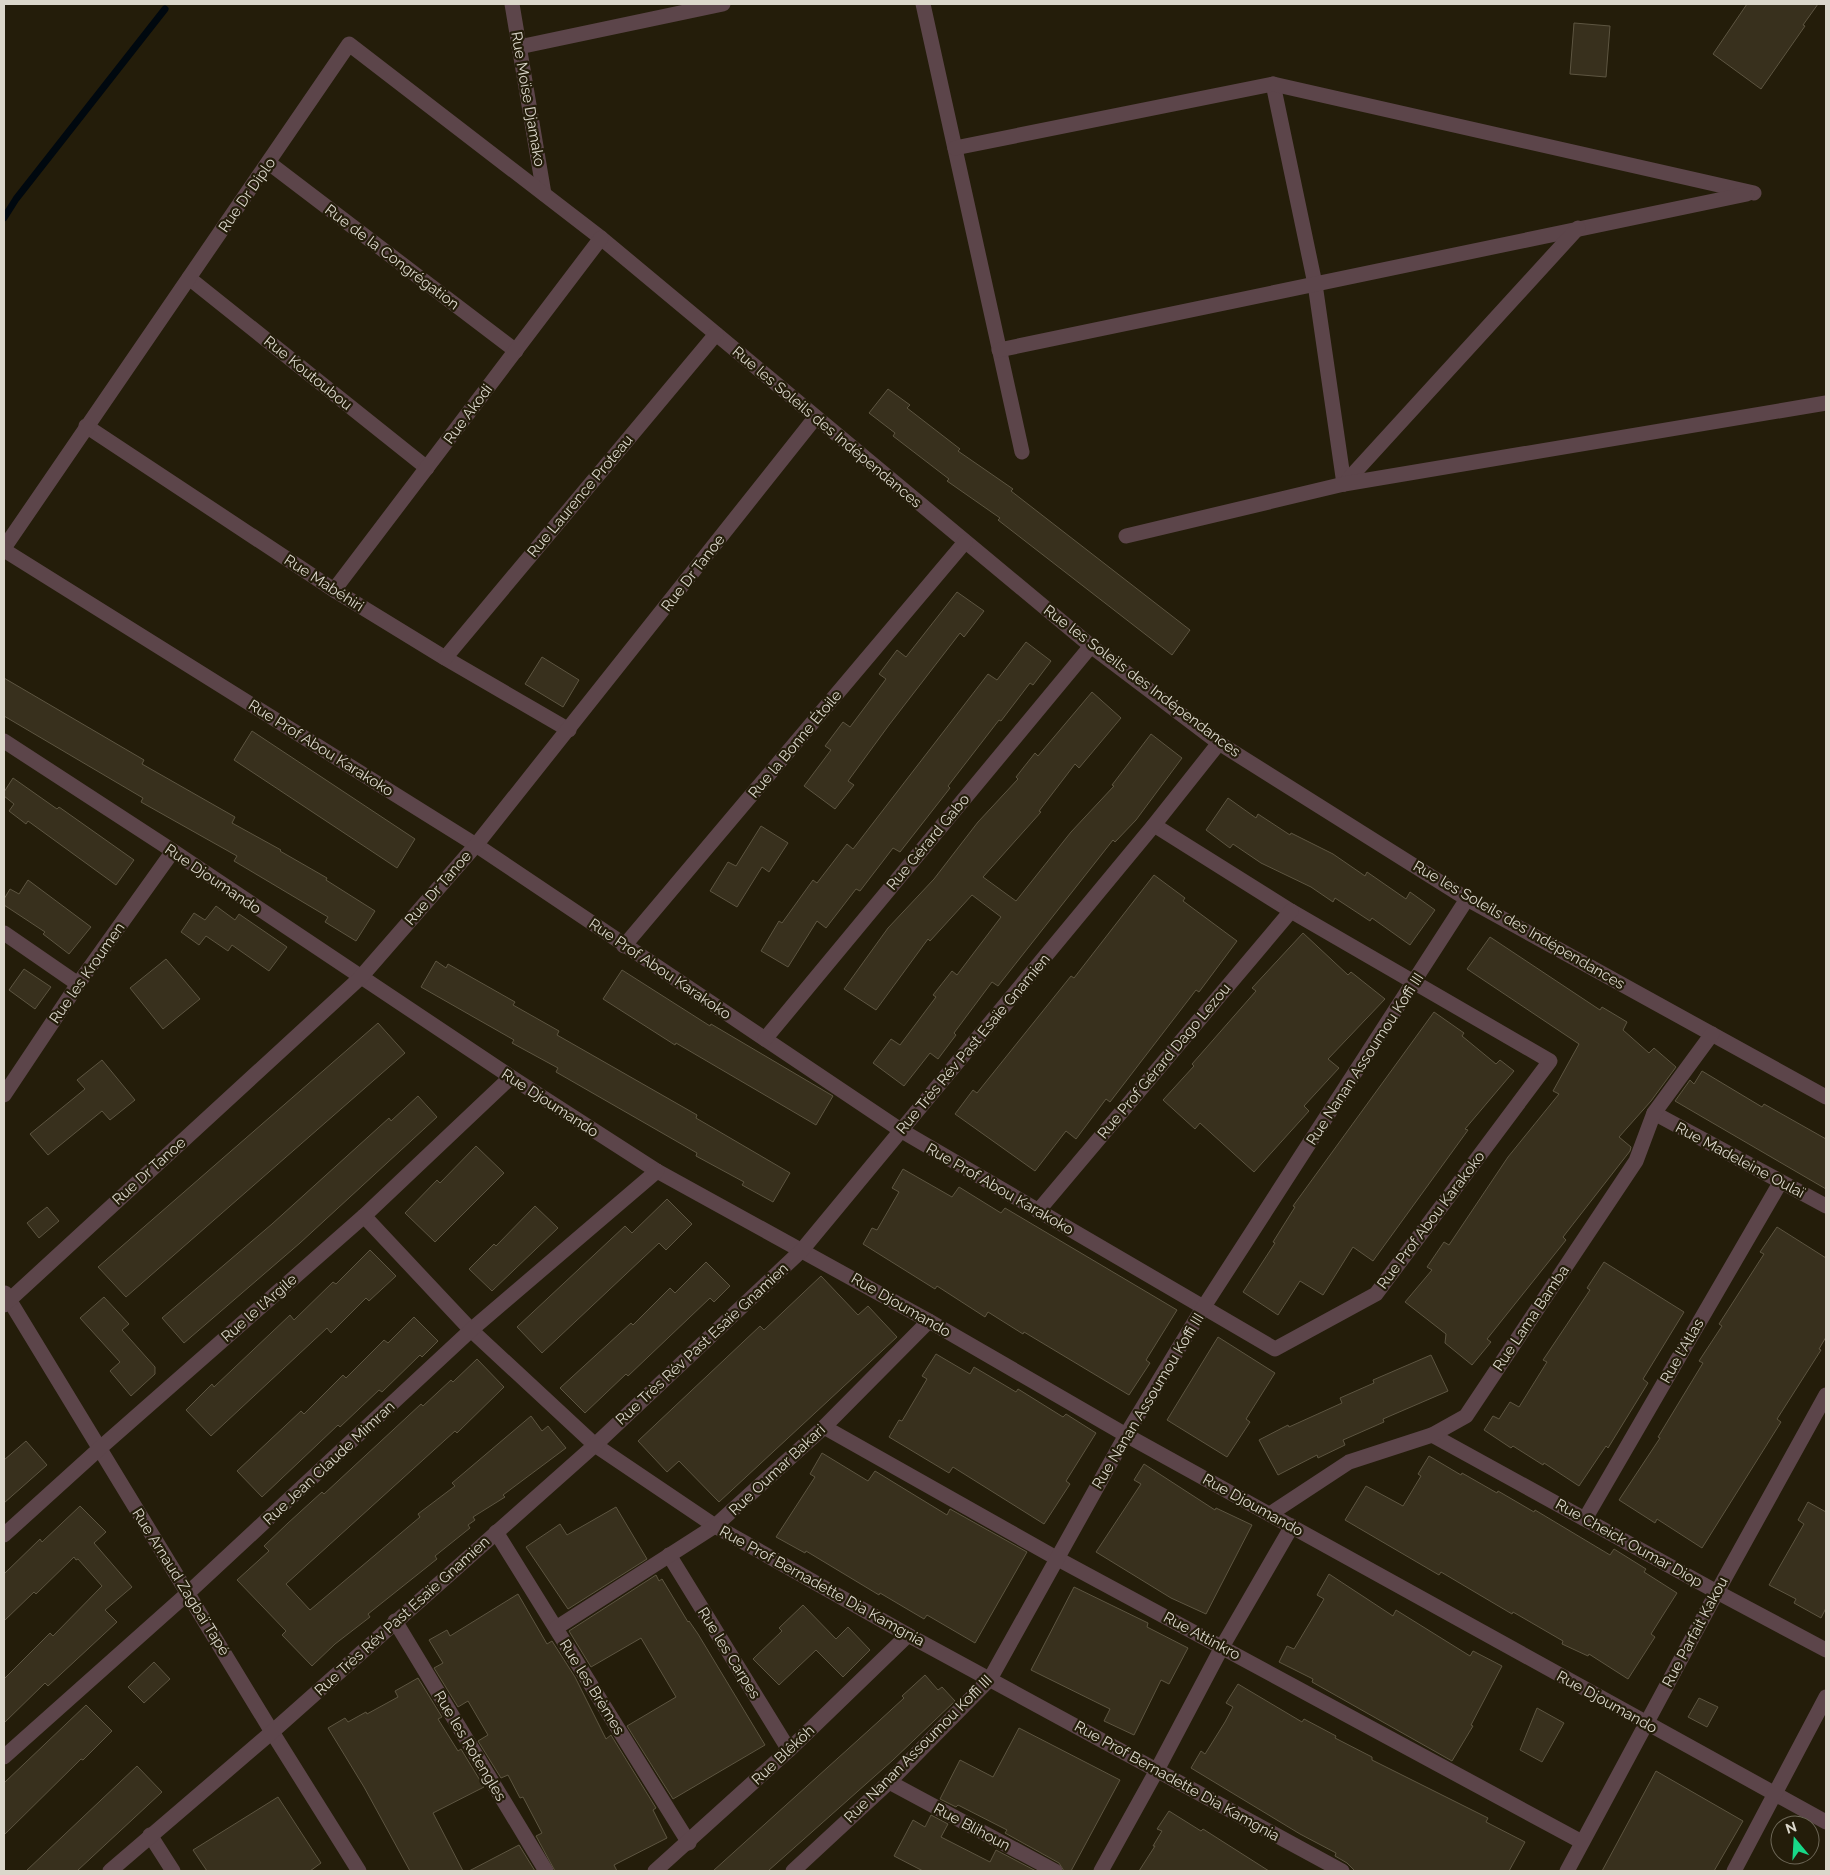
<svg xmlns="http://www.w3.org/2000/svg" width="1830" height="1875" font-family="Raleway,sans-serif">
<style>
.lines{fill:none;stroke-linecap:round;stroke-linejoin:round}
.stream{stroke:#00080f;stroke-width:7}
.building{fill:#38301d;stroke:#5d5541}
.minor{stroke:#5c454a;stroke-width:15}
.labels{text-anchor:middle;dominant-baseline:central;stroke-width:4.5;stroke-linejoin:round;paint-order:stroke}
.street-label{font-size:15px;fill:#dbd7cb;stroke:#241d0a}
</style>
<rect width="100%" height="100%" fill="#241d0a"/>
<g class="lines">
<!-- stream -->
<path class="stream" d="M 4,218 L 16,199 L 165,9"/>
</g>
<!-- building -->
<g class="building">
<path d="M 1747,4 L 1818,4 L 1803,25 L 1805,26 L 1761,89 L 1713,54 Z"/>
<path d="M 1574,23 L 1610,26 L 1606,77 L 1570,74 Z"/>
<path d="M 888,389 L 910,405 L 907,408 L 960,449 L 958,451 L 1013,489 L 1011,491 L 1190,630 L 1172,655 L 998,520 L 1000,518 L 947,481 L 949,479 L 893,436 L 895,433 L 869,413 Z"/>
<path d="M 957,592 L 984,611 L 964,637 L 960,633 L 889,725 L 848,781 L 854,785 L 835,809 L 804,786 L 831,750 L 825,746 L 843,722 L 850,727 L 886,679 L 879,674 L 897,650 L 906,657 Z"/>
<path d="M 1026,642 L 1051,661 L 1033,685 L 1030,683 L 1001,721 L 999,720 L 948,786 L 950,788 L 900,852 L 893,848 L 860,891 L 856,889 L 826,928 L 817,921 L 788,967 L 761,951 L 779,921 L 782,923 L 813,880 L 817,883 L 847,844 L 853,849 L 988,674 L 997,680 Z"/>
<path d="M 542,657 L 579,680 L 563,707 L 525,684 Z"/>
<path d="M 4,678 L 144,760 L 142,764 L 235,817 L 232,823 L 281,850 L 280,851 L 327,878 L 326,880 L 375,911 L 356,941 L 325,922 L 328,917 L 234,861 L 237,856 L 141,802 L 143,798 L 4,716 Z"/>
<path d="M 1092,692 L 1121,718 L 1079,768 L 1075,764 L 1039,811 L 1041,812 L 983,877 L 1016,901 L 1071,832 L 1114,786 L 1112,785 L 1151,734 L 1182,758 L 1136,820 L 1115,842 L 1113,840 L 998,986 L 992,982 L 954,1033 L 956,1035 L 938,1059 L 930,1053 L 904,1086 L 873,1063 L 891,1039 L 900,1045 L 936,997 L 933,995 L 952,971 L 957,975 L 1001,917 L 972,895 L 930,941 L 928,939 L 876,1010 L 844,989 L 888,928 L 934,879 L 978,822 L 1018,779 L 1016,777 L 1035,753 L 1038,756 Z"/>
<path d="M 252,731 L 415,839 L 397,868 L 234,760 Z"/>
<path d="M 13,778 L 57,809 L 59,807 L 134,860 L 116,885 L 28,821 L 26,824 L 9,811 L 14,804 L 4,796 L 4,792 Z"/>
<path d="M 1228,798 L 1256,818 L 1258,814 L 1290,835 L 1291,833 L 1333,854 L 1365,876 L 1367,872 L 1406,899 L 1410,892 L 1435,910 L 1410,945 L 1372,918 L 1370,921 L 1335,898 L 1333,902 L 1311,887 L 1261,863 L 1233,844 L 1230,848 L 1206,830 Z"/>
<path d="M 761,826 L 788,843 L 769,872 L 762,867 L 737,907 L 710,891 L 728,862 L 736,866 Z"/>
<path d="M 1154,875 L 1185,898 L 1183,901 L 1237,941 L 1199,992 L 1196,990 L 1110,1102 L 1106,1099 L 1076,1139 L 1066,1131 L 1035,1171 L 955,1114 L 973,1090 L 977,1093 L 1071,976 L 1074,978 Z"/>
<path d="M 28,880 L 91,927 L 69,954 L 43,934 L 45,932 L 4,905 L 4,899 L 10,889 L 19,894 Z"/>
<path d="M 216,906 L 235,920 L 239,914 L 287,947 L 269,971 L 232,945 L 228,951 L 206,936 L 199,945 L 181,932 L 194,913 L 205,920 Z"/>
<path d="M 1303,933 L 1348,975 L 1351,972 L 1385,999 L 1328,1059 L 1339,1068 L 1304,1106 L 1309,1111 L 1254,1172 L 1200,1123 L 1195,1129 L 1163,1100 L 1194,1066 L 1192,1064 L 1256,991 L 1252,988 Z"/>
<path d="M 1490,937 L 1600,1010 L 1602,1007 L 1627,1022 L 1623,1030 L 1649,1053 L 1654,1048 L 1676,1067 L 1651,1101 L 1619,1137 L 1631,1147 L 1630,1151 L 1563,1237 L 1566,1240 L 1487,1339 L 1491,1342 L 1472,1365 L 1445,1343 L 1446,1334 L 1405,1302 L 1432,1270 L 1427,1267 L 1444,1242 L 1449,1245 L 1508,1157 L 1559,1094 L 1553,1091 L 1579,1044 L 1467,969 Z"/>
<path d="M 166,959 L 200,999 L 163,1029 L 130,988 Z"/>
<path d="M 436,961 L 446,968 L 448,964 L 515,1002 L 513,1005 L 559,1031 L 557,1035 L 697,1115 L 696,1118 L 790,1173 L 773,1202 L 742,1185 L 744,1182 L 696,1156 L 697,1153 L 556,1072 L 558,1068 L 512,1043 L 514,1040 L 421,987 Z"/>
<path d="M 24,969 L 51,987 L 35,1009 L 9,990 Z"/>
<path d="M 622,970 L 710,1026 L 711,1024 L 833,1096 L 816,1125 L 676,1043 L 675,1045 L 603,999 Z"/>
<path d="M 1434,1012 L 1464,1033 L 1462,1036 L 1496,1064 L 1500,1060 L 1514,1071 L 1465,1129 L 1468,1130 L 1373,1261 L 1353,1247 L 1323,1295 L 1300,1281 L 1278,1315 L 1243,1292 L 1275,1243 L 1273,1242 L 1295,1207 L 1293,1206 Z"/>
<path d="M 378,1023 L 405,1053 L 126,1297 L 98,1267 Z"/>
<path d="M 102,1060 L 135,1100 L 110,1120 L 102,1111 L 48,1155 L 30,1134 L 85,1089 L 77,1080 Z"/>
<path d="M 1702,1071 L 1762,1107 L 1764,1104 L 1826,1139 L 1826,1189 L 1675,1101 L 1690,1080 L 1694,1084 Z"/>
<path d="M 418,1096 L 437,1117 L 300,1243 L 184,1343 L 162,1318 L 272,1224 L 389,1118 L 391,1121 Z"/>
<path d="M 476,1146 L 504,1173 L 435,1242 L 405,1213 L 437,1180 L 440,1183 Z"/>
<path d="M 903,1169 L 952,1197 L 959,1187 L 1001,1213 L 1005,1208 L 1177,1310 L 1146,1360 L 1150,1363 L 1129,1395 L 1024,1332 L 1023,1334 L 988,1312 L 985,1317 L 937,1286 L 935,1289 L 863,1244 L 872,1228 L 877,1230 L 899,1192 L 892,1188 Z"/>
<path d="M 667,1199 L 692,1224 L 666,1250 L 659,1243 L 542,1353 L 517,1327 L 625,1226 L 632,1233 Z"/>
<path d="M 535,1206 L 558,1228 L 492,1291 L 469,1269 L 494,1244 L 496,1246 Z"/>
<path d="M 47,1207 L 59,1221 L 39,1238 L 27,1223 Z"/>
<path d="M 1777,1227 L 1826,1258 L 1826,1337 L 1819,1349 L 1821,1350 L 1777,1419 L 1781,1422 L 1702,1548 L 1657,1519 L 1655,1523 L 1619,1500 L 1660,1438 L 1658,1437 L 1703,1363 L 1699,1361 L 1722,1326 L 1719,1324 L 1764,1254 L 1760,1252 Z"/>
<path d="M 370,1250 L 396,1276 L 369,1301 L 366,1298 L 331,1333 L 327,1328 L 211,1436 L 186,1410 L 212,1384 L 214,1387 L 290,1315 L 294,1320 L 333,1282 L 336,1284 Z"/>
<path d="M 706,1262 L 730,1286 L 714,1302 L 710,1298 L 628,1376 L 626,1374 L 585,1413 L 560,1388 L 631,1323 L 633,1325 L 670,1288 L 675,1293 Z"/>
<path d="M 1604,1262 L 1684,1312 L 1643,1379 L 1648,1383 L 1608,1448 L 1606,1446 L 1579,1486 L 1544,1463 L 1543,1465 L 1513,1446 L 1511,1448 L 1484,1430 L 1493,1416 L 1499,1419 L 1510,1402 L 1519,1407 L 1547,1362 L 1543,1360 L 1590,1290 L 1587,1288 Z"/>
<path d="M 821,1276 L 858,1315 L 868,1306 L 897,1337 L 719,1502 L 679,1461 L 667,1472 L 638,1441 L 760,1326 L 764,1330 Z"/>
<path d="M 104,1297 L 129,1324 L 122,1330 L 155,1367 L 155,1374 L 131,1396 L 110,1371 L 120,1362 L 80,1318 Z"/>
<path d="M 414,1317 L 438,1341 L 422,1357 L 420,1355 L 382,1392 L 379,1390 L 340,1427 L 338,1425 L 262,1497 L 237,1471 L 301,1411 L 304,1414 L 343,1375 L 346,1378 L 384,1340 L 388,1343 Z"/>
<path d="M 1218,1337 L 1275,1373 L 1246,1419 L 1250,1422 L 1227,1457 L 1167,1420 Z"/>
<path d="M 936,1354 L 970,1374 L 974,1367 L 1016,1392 L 1018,1389 L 1063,1417 L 1066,1414 L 1096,1433 L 1066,1481 L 1070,1484 L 1044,1524 L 953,1467 L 949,1473 L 889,1437 L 899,1420 L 902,1421 L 927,1379 L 922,1376 Z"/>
<path d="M 1431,1355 L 1448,1391 L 1383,1419 L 1384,1422 L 1343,1440 L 1345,1445 L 1318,1458 L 1317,1455 L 1278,1475 L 1259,1440 L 1288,1425 L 1289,1427 L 1342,1403 L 1340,1398 L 1374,1383 L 1373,1380 Z"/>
<path d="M 477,1359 L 504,1387 L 457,1433 L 455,1431 L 286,1584 L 310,1610 L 420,1517 L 418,1514 L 455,1486 L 452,1483 L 531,1416 L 542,1431 L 548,1426 L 566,1448 L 503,1495 L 505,1497 L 473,1517 L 475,1520 L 468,1525 L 470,1528 L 435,1556 L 437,1559 L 368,1614 L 370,1617 L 335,1644 L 312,1666 L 282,1635 L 286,1631 L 237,1580 L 269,1551 L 264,1546 L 288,1523 L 322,1492 L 324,1494 L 421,1404 L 423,1406 L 451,1380 L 453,1382 Z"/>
<path d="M 26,1441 L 47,1465 L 4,1503 L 4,1460 Z"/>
<path d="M 822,1453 L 868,1481 L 875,1471 L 947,1515 L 950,1509 L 1027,1552 L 975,1643 L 927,1615 L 924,1619 L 880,1593 L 879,1595 L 806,1551 L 805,1553 L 776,1537 L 815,1477 L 810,1474 Z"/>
<path d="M 1429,1456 L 1461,1475 L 1462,1473 L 1497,1493 L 1498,1491 L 1534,1512 L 1535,1510 L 1610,1555 L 1614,1549 L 1646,1569 L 1644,1572 L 1677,1593 L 1651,1634 L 1655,1637 L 1628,1679 L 1589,1654 L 1588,1656 L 1562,1644 L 1563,1641 L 1513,1612 L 1512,1614 L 1441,1572 L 1439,1575 L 1345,1520 L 1366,1486 L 1403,1506 L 1421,1476 L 1418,1474 Z"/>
<path d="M 1144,1464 L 1215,1510 L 1216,1508 L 1252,1525 L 1206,1614 L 1171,1598 L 1096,1552 L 1141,1484 L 1134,1480 Z"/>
<path d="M 1808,1502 L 1826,1512 L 1826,1608 L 1821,1618 L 1794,1603 L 1796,1599 L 1769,1585 L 1804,1524 L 1798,1520 Z"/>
<path d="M 80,1506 L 106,1532 L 94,1543 L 132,1587 L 105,1610 L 117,1622 L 48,1686 L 45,1683 L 4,1723 L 4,1679 L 50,1633 L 53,1636 L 102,1586 L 78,1559 L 76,1560 L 74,1557 L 36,1594 L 34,1592 L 4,1621 L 4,1574 L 40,1539 L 42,1542 Z"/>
<path d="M 616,1507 L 647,1559 L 568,1609 L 526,1547 L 560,1524 L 567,1535 Z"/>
<path d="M 1329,1574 L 1393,1616 L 1396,1610 L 1470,1656 L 1473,1651 L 1502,1666 L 1471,1725 L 1473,1726 L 1452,1761 L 1312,1682 L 1313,1679 L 1279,1662 L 1287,1646 L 1294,1649 L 1324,1599 L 1317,1595 Z"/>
<path d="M 656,1575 L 659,1581 L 662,1579 L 688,1622 L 689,1621 L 698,1634 L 765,1745 L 673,1799 L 627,1726 L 676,1697 L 641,1638 L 591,1667 L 569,1631 Z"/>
<path d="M 1074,1587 L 1148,1623 L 1147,1627 L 1188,1648 L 1169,1684 L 1161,1680 L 1134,1735 L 1104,1721 L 1110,1709 L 1031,1670 Z"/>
<path d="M 518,1594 L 547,1644 L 552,1641 L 575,1677 L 606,1739 L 611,1735 L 656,1808 L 653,1810 L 667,1838 L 614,1865 L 617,1871 L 555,1871 L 536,1836 L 542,1833 L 523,1797 L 520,1798 L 508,1775 L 501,1778 L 478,1741 L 488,1735 L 468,1701 L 458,1707 L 434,1668 L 443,1663 L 429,1640 L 447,1630 L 450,1636 Z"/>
<path d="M 803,1605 L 836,1639 L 848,1627 L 870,1650 L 843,1677 L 816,1650 L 779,1685 L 753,1659 L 782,1631 L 779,1628 Z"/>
<path d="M 154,1662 L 170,1679 L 144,1703 L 128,1687 Z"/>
<path d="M 925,1675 L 938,1690 L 942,1687 L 955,1701 L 893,1760 L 768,1871 L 713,1871 L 879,1721 L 904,1698 L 902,1696 Z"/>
<path d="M 418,1678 L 442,1717 L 438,1719 L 458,1751 L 461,1749 L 484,1787 L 433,1813 L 463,1871 L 410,1871 L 364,1787 L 328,1728 L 345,1718 L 348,1722 L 366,1712 L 367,1714 L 398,1697 L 395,1691 Z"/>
<path d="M 1238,1684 L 1302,1722 L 1304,1719 L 1336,1736 L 1335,1738 L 1372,1757 L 1372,1760 L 1488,1818 L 1486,1822 L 1525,1842 L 1509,1871 L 1355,1871 L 1347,1863 L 1335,1856 L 1336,1853 L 1300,1834 L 1191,1768 L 1201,1751 L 1205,1754 L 1225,1722 L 1233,1707 L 1226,1703 Z"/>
<path d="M 1699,1698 L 1718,1707 L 1707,1727 L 1688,1717 Z"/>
<path d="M 86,1705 L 112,1731 L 83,1760 L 81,1759 L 4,1835 L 4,1783 Z"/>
<path d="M 1537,1708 L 1564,1723 L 1542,1762 L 1520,1750 Z"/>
<path d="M 1019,1728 L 1120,1780 L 1071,1871 L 1064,1871 L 1059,1863 L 1005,1833 L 1007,1830 L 958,1805 L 956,1807 L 940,1799 L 960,1760 L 993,1777 Z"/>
<path d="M 137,1766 L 162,1792 L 134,1818 L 77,1871 L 26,1871 Z"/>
<path d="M 1656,1771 L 1743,1821 L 1714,1871 L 1602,1871 Z"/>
<path d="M 278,1797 L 321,1863 L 310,1871 L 207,1871 L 193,1850 Z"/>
<path d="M 1169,1811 L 1201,1831 L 1203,1829 L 1269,1871 L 1139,1871 L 1155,1846 L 1153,1846 L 1162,1831 L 1157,1829 Z"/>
<path d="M 931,1815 L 948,1824 L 941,1837 L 990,1862 L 996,1850 L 1036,1871 L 923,1871 L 894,1856 L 913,1820 L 925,1827 Z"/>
<path d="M 519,1845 L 535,1871 L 469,1871 Z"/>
</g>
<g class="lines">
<!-- minor -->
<g class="minor">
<path d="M 512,4 L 544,194"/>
<path d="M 923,4 L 1022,452"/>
<path d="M 519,47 L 723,4"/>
<path d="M 1273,84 L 1315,284 L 1344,484"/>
<path d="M 955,148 L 1273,84 L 1754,193"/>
<path d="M 269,163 L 516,351"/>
<path d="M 189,278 L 427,468"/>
<path d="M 999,350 L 1747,194"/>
<path d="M 86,426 L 334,590 L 445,658 L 569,730"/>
<path d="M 1344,484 L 1578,228"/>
<path d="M 1126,536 L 1344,484 L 1826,403"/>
<path d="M 4,548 L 349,44 L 601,238 L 1091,646 L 1219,743 L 1467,899 L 1826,1097"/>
<path d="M 4,550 L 476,845 L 902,1131 L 1275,1349 L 1376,1294 L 1550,1061 L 1291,911 L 1154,825"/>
<path d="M 334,590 L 601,238"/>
<path d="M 445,658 L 716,334"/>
<path d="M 4,741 L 173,851 L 511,1077 L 657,1171 L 929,1321 L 1126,1435 L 1826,1822"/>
<path d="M 4,933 L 78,984"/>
<path d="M 624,946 L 965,542"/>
<path d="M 765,1039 L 1091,646"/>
<path d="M 4,1095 L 78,984 L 173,851"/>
<path d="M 1654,1113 L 1826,1206"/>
<path d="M 1038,1211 L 1291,911"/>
<path d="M 364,1216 L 471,1330 L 595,1445 L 715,1526 L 908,1635 L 1342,1871"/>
<path d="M 5,1293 L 272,1732 L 359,1871"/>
<path d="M 4,1305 L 360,978 L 476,845 L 815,418"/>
<path d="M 824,1427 L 1058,1559 L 1582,1842"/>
<path d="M 1432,1435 L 1717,1592 L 1826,1650"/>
<path d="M 1270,1514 L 1349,1462 L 1432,1435 L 1466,1416 L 1636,1161 L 1654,1113 L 1712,1034"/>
<path d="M 1585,1519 L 1780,1183"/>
<path d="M 496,1532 L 689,1843"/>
<path d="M 4,1535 L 99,1449 L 364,1216 L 511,1077"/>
<path d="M 669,1555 L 789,1750"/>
<path d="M 395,1621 L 546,1871"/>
<path d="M 556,1628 L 715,1526 L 824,1427 L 929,1321"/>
<path d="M 4,1757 L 188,1593 L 471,1330 L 657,1171"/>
<path d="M 889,1782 L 1055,1871"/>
<path d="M 150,1835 L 173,1871"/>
<path d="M 110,1871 L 272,1732 L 595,1445 L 802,1250 L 1154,825 L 1219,743"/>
<path d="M 655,1871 L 789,1750 L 908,1635"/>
<path d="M 793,1871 L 889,1782 L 990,1679 L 1126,1435 L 1203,1308 L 1467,899"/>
<path d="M 1101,1871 L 1157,1770 L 1222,1647 L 1292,1526"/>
<path d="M 1567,1871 L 1717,1592 L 1826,1395"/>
<path d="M 1734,1871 L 1826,1697"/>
</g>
</g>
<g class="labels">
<!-- street labels -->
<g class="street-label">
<text transform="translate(528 99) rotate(80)">Rue Moïse Djamako</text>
<text transform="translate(247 195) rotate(-55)">Rue Dr Diplo</text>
<text transform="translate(392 257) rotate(37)">Rue de la Congrégation</text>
<text transform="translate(308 373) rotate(39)">Rue Koutoubou</text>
<text transform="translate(468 414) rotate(-53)">Rue Akodi</text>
<text transform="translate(827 427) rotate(40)">Rue les Soleils des Indépendances</text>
<text transform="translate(580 496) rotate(-50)">Rue Laurence Proteau</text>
<text transform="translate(693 573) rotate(-52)">Rue Dr Tanoe</text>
<text transform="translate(324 583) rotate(33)">Rue Mabéhiri</text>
<text transform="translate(1142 681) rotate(37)">Rue les Soleils des Indépendances</text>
<text transform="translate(795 744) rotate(-50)">Rue la Bonne Étoile</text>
<text transform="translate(321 748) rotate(32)">Rue Prof Abou Karakoko</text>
<text transform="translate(928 842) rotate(-50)">Rue Gérard Gabo</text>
<text transform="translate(213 879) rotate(34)">Rue Djoumando</text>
<text transform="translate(438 888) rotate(-49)">Rue Dr Tanoe</text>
<text transform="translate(1519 925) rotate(30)">Rue les Soleils des Indépendances</text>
<text transform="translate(660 969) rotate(34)">Rue Prof Abou Karakoko</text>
<text transform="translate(87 973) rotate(-55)">Rue les Kroumen</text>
<text transform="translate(973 1044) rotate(-50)">Rue Très Rév Past Esaïe Gnamien</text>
<text transform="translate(1365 1059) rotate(-57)">Rue Nanan Assoumou Koffi III</text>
<text transform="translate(1164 1061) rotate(-50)">Rue Prof Gérard Dago Lezou</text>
<text transform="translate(550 1103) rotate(33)">Rue Djoumando</text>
<text transform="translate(1740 1160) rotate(28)">Rue Madeleine Oulaï</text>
<text transform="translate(149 1171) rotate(-42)">Rue Dr Tanoe</text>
<text transform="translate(1000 1189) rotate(30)">Rue Prof Abou Karakoko</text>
<text transform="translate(1431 1220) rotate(-53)">Rue Prof Abou Karakoko</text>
<text transform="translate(901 1305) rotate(30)">Rue Djoumando</text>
<text transform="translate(259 1308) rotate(-41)">Rue le l'Argile</text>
<text transform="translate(1531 1318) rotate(-56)">Rue Lama Bamba</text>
<text transform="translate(702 1344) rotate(-43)">Rue Très Rév Past Esaïe Gnamien</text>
<text transform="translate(1682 1351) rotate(-60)">Rue l'Atlas</text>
<text transform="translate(1148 1401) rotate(-59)">Rue Nanan Assoumou Koffi III</text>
<text transform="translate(329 1463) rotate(-43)">Rue Jean Claude Mimran</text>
<text transform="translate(777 1470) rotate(-43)">Rue Oumar Bakari</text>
<text transform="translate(1253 1505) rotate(29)">Rue Djoumando</text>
<text transform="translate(1629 1543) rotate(29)">Rue Cheick Oumar Diop</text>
<text transform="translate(181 1582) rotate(58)">Rue Arnaud Zagbaï Tapé</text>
<text transform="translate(822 1586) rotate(29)">Rue Prof Bernadette Dia Kamgnia</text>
<text transform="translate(402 1616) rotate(-42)">Rue Très Rév Past Esaïe Gnamien</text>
<text transform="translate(1695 1632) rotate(-62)">Rue Parfait Kakou</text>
<text transform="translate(1202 1636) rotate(28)">Rue Attinkro</text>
<text transform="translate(729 1653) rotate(58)">Rue les Carpes</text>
<text transform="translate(592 1687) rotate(58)">Rue les Brèmes</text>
<text transform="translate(1607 1702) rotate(29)">Rue Djoumando</text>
<text transform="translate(470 1746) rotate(59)">Rue les Rotengles</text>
<text transform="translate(918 1749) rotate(-45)">Rue Nanan Assoumou Koffi III</text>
<text transform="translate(783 1755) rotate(-43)">Rue Blêkôh</text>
<text transform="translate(1177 1781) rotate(29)">Rue Prof Bernadette Dia Kamgnia</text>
<text transform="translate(972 1827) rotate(28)">Rue Blihoun</text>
</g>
</g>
<!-- border -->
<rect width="1830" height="1875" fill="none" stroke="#dbd7cb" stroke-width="10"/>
<!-- north arrow -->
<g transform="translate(1795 1840) rotate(342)"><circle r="24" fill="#241d0a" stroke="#6d6757"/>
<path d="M0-4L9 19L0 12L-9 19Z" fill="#18d989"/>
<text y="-8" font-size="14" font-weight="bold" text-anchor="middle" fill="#dbd7cb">N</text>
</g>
</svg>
